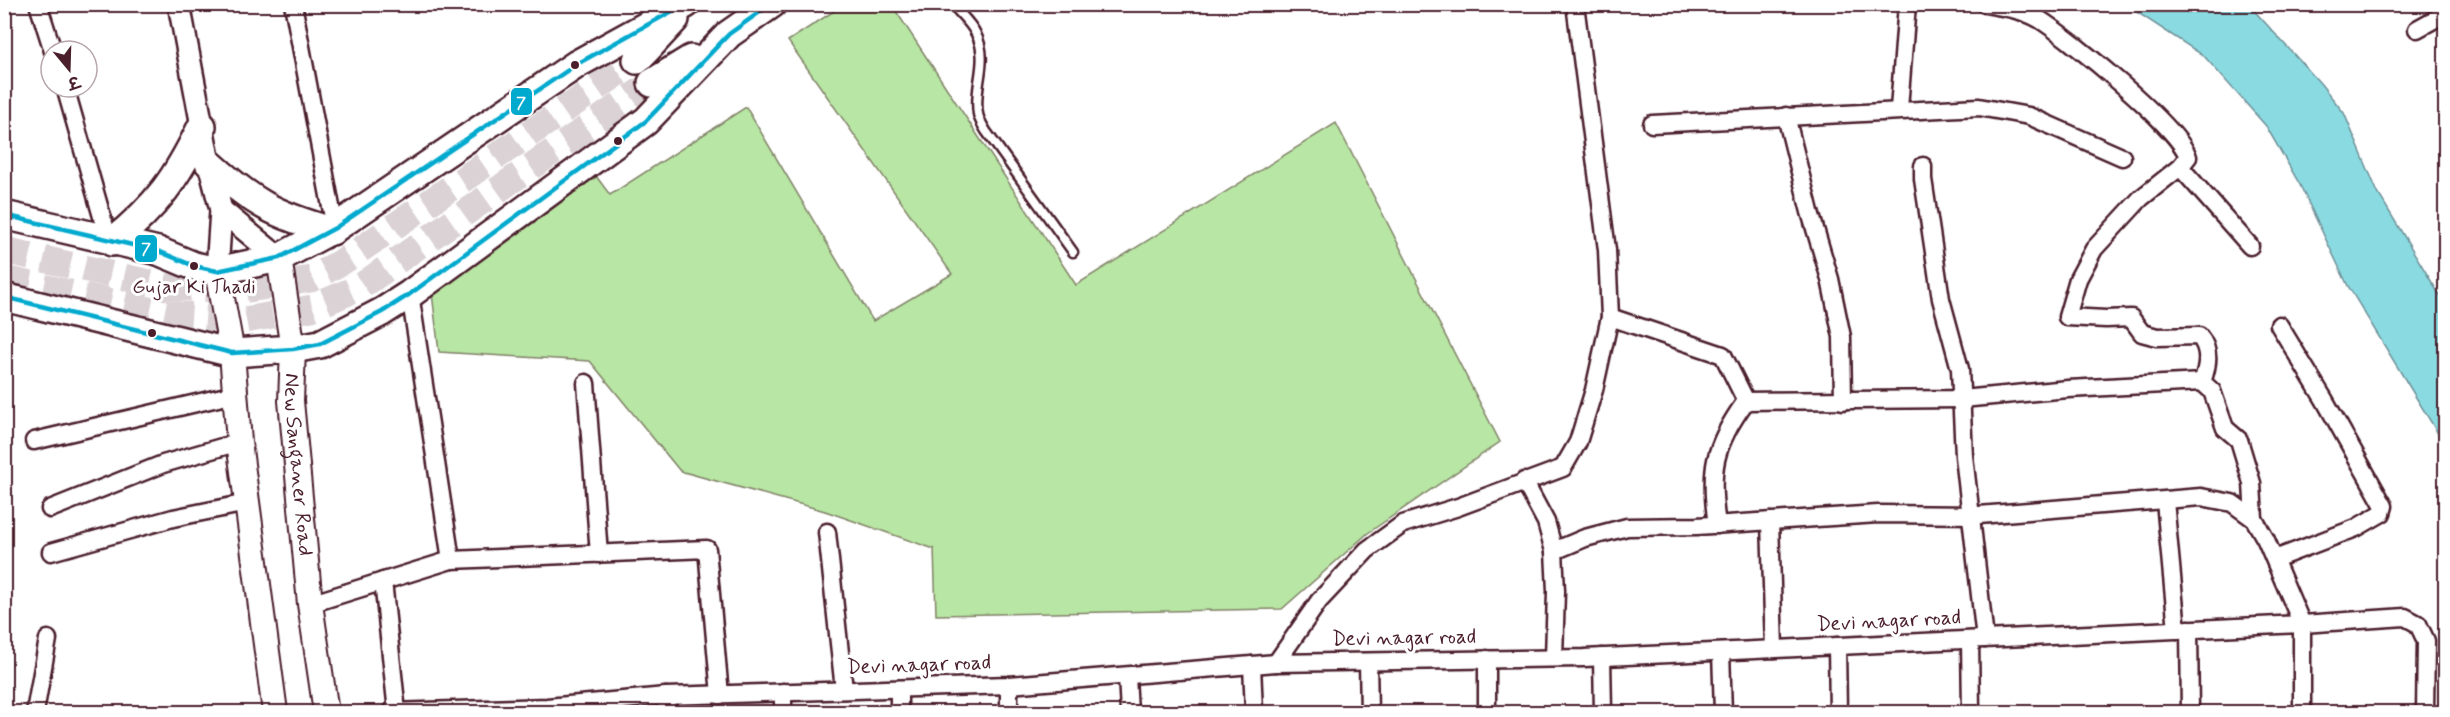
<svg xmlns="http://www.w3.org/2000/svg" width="2450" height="717" font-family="Mynerve,'Playpen Sans Deva',sans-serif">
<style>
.green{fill:#b8e6a4;stroke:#818268;stroke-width:1.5}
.water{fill:#8adbe1;stroke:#709098;stroke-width:1.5}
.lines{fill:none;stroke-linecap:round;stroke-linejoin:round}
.primary-tunnel{stroke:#dbd2d5;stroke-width:27;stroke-dasharray:27 14;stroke-linecap:butt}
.service-casing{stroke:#4a1f2b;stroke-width:13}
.minor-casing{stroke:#4a1f2b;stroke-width:21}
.tertiary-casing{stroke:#4a1f2b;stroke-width:26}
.secondary-casing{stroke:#4a1f2b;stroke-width:28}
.primary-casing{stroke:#4a1f2b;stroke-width:32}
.service{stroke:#fff;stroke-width:8}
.minor{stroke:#fff;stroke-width:16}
.tertiary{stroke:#fff;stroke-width:21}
.secondary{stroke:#fff;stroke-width:24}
.primary{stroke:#fff;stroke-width:27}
.bus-1-casing{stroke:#fff;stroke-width:9}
.bus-1{stroke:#00a9ce;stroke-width:4.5}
.bus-dot{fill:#4a1f2b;stroke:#fff;stroke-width:2}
.labels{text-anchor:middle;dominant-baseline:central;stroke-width:6;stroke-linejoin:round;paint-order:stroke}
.bus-label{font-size:20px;fill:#4a1f2b;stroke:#fff}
.street-label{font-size:21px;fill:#4a1f2b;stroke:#fff}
.line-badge{stroke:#fff;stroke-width:2}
.badge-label{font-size:16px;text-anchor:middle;font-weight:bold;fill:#fff}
</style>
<rect width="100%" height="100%" fill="#fff"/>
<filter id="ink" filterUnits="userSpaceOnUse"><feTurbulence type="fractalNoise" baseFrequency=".0167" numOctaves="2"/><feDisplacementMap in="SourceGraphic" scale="12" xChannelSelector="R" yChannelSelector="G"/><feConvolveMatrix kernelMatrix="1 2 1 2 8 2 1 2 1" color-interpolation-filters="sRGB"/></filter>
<g filter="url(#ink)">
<!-- green -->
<path class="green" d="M 843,5 L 892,5 L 1076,285 L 1336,123 L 1500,442 L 1368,533 L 1282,609 L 936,615 L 934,549 L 825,511 L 680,471 L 590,361 L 439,352 L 432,293 L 596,176 L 610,195 L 746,107 L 873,321 L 952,274 L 788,41 Z"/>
<!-- water -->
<path class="water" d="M 2126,5 L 2249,5 L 2320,83 L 2344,113 L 2378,193 L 2445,304 L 2445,445 L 2348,286 L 2299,183 L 2266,126 L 2204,56 Z"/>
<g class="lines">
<!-- primary-tunnel -->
<g class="primary-tunnel">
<path d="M 4,250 L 167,287 L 242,290 L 311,279 L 348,258 L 637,60"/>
<path d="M 4,279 L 168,314 L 245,320 L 312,308 L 360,287 L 519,175 L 652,83"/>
</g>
<!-- service casing -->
<g class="service-casing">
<path id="service" d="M 952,4 C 960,14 971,23 976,34 C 990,61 973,86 978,114 C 979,120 983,126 986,131 L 1073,252"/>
</g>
<!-- minor casing -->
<g class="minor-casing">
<g id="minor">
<path d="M 38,4 L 53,51"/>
<path d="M 293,4 L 335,228"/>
<path d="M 1985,4 C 2003,7 2023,10 2039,19 C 2069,38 2179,127 2188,157 L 2180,167 L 2141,198 L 2094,249 L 2078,279 L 2067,317 L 2106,319 L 2131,318 L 2142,333 L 2157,337 L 2199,336 C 2211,350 2208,366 2202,382"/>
<path d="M 2417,29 L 2446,13"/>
<path d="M 65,87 L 109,241"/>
<path d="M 1899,109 L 1907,4"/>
<path d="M 1786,116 L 1810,212 L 1830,279 L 1842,337 L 1843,401"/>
<path d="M 1652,124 L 1979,107 L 2029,116 L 2122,157"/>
<path d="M 1923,166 L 1923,179 L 1941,299 L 1960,369 L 1964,456 L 1985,639"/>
<path d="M 2180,167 L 2250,246"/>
<path d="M 410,294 L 451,560"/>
<path d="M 1610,317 L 1723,355 L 1746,401 L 1962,399 L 2068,389 L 2202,382 L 2212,391 L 2225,428 L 2239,440 L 2252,483 L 2254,519"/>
<path d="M 586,383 L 599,554"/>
<path d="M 34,441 L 235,394"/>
<path d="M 1524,481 L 1546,522 L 1554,551"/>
<path d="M 2165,501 L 2177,630"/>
<path d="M 50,509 L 163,464 L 239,442"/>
<path d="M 1770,521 L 1774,649"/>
<path d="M 1717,525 C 1709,471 1713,446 1746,401"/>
<path d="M 827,532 L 844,690"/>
<path d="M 51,552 L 173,518 L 247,503"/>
<path d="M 2275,559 L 2356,528 L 2382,513 L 2384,506 L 2324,399 L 2279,325"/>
<path d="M 383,581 L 397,712"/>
<path d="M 310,604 L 451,560 L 707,549 L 720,695"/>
<path d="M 2189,629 L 2190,712"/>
<path d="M 1970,640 L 1971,712"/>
<path d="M 1837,646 L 1838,712"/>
<path d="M 1721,652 L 1723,712"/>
<path d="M 1602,657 L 1603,712"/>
<path d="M 1554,658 L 1556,591 L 1554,551 L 1585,538 L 1627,527 L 1697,526 L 1878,514 L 1979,515 L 2201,497 L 2232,503 L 2254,519 L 2266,540 L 2302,624 L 2302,712"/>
<path d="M 1487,659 L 1487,712"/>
<path d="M 1368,662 L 1369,712"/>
<path d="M 1276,663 L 1319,601 L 1367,550 L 1403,524 L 1458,507 L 1563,468 L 1578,442 L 1594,390 L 1610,317 L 1607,250 L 1575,4"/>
<path d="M 1252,665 L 1254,712"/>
<path d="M 1127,676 L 1129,712"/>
<path d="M 1009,685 L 1009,712"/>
<path d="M 899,689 L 899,712"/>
<path d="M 783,692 L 783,712"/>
<path d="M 666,696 L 667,712"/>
<path d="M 35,712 L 48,639"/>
<path d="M 391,712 L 547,707 L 666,696 L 1009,685 L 1276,663 L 1584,658 L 2302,624 L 2405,617 L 2418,624 L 2426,641 L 2425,712"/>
</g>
</g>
<!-- tertiary casing -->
<g class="tertiary-casing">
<g id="tertiary">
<path d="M 179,4 L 209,163 L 221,210 L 217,271"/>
<path d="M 221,210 L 279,258"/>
</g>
</g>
<!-- secondary casing -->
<g class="secondary-casing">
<g id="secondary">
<path id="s1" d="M 279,258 L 293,349 L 291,401 L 310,604 L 326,712"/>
<path d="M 217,271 L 232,353 L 239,442 L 275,712"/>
</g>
</g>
<!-- primary casing -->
<g class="primary-casing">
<g id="primary">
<path d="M 637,60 L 675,19"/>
<path d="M 652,83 L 691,59"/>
<path d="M 209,163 C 253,203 275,215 332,231"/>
<path d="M 4,215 L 158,251 L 194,266 L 217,271 L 279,258 L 335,228 L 577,64 L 686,4"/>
<path d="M 112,242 C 158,205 176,179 202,126"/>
<path d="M 4,297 L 232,353 L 293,349 L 320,344 L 382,312 L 410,294 L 646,121 L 729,34 L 772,4"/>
</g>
</g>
<!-- service -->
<use href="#service" class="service"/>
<!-- minor -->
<use href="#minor" class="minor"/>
<!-- tertiary -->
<use href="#tertiary" class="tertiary"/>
<!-- secondary -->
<use href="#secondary" class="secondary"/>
<!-- primary -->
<use href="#primary" class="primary"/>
<!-- bus-1 casing -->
<g class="bus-1-casing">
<g id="bus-1">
<path d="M 4,215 L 158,251 L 194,266 L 217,271 L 279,258 L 335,228 L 577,64 L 685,4"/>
<path d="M 4,297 L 232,353 L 293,349 L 320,344 L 382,312 L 410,294 L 646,121 L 729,34 L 771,4"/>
</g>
</g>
<!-- bus-1 -->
<use href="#bus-1" class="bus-1"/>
</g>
</g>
<!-- markers -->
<g class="bus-dot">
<circle cx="575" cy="65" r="5"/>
<circle cx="618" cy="141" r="5"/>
<circle cx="194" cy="266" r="5"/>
<circle cx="152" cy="333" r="5"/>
</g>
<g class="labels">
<!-- bus labels -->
<g class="bus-label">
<text x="194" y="287">Gujar Ki Thadi</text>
</g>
<!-- street labels -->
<g class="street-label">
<text stroke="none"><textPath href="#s1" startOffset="208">New Sanganer Road</textPath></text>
<text transform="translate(1889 621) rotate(-3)">Devi nagar road</text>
<text transform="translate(1404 638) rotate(-1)">Devi nagar road</text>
<text transform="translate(919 665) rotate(-2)">Devi nagar road</text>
</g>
</g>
<g class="line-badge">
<rect x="510" y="87" width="23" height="29" rx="6" fill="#00a9ce"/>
<rect x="134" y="234" width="24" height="29" rx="6" fill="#00a9ce"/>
</g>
<g class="badge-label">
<text x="521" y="108">7</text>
<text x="146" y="254">7</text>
</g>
<!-- margin -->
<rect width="2450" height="717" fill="none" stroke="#fff" stroke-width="24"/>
<rect x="12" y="12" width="2426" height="693" fill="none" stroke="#4a1f2b" stroke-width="2" filter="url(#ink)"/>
<!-- north arrow -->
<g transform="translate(69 69) rotate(161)"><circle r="28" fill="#ffffff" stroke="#b7a5aa" stroke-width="1.5"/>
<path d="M0-4.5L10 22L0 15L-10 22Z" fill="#4a1f2b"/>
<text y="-9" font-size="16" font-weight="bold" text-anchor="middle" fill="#4a1f2b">उ</text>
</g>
</svg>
